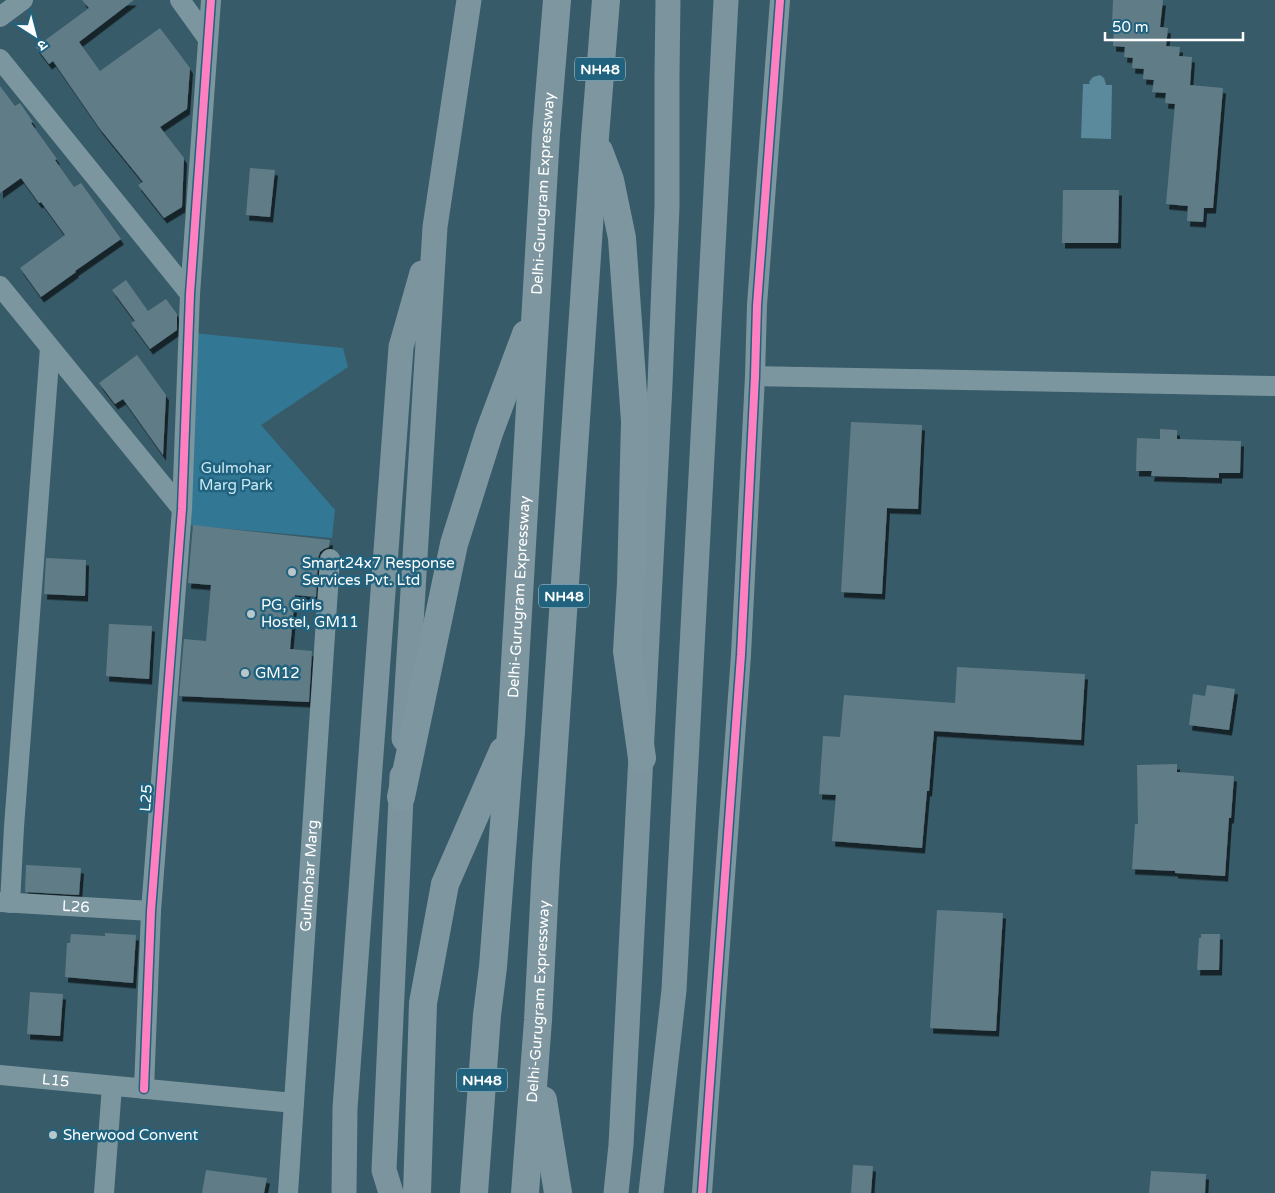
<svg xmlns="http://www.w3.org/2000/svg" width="1275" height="1193" font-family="'Varela Round','Noto Sans Devanagari',sans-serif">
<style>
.green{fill:#327894}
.water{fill:#5c8a9d}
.building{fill:#617c87;filter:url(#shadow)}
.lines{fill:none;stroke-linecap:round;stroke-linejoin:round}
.minor{stroke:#7c96a0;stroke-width:20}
.major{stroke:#7b949e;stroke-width:25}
.highway{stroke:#7e96a0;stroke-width:28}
.cycleway-casing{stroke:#21637f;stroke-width:11}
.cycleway{stroke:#ff80c0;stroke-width:8}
.poi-dot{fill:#b9c6ca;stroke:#21637f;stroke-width:2}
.labels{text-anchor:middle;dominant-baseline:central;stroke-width:5;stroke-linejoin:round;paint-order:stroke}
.shield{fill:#21637f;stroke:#bcd0d9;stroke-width:1}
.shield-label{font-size:14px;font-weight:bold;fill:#fff}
.street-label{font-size:15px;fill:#fff;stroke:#21637f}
.park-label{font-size:15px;fill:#cae9f5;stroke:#21637f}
.poi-label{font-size:15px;fill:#fff;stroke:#21637f;text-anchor:start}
</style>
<defs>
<filter id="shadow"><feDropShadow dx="3" dy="5.5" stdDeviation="0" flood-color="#0009"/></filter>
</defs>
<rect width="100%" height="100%" fill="#375b69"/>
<!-- green -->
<path class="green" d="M 193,333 L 343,348 L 348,367 L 261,425 L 335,510 L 332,538 L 185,525 Z"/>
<!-- water -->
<path class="water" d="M 1100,75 L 1104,78 L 1106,85 L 1112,85 L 1111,139 L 1081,138 L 1083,84 L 1090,84 L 1089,82 L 1093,77 Z"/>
<!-- building -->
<g class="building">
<path d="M 82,0 L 134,0 L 79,42 L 100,71 L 160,28 L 190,68 L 187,109 L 160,127 L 184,158 L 182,207 L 164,218 L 138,185 L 143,182 L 100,129 L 53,61 L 49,64 L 36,47 L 89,8 Z"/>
<path d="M 1113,0 L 1163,0 L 1160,27 L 1168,28 L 1166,46 L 1180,47 L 1179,56 L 1192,57 L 1190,85 L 1223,88 L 1213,208 L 1204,208 L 1203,222 L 1187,221 L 1188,206 L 1166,204 L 1175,104 L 1165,103 L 1166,93 L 1152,92 L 1154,80 L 1143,79 L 1144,69 L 1132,68 L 1133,58 L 1124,57 L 1125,47 L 1113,46 L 1114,24 L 1112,24 Z"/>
<path d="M 0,86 L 15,106 L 20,103 L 33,122 L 31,123 L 57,159 L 55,160 L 74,187 L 81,183 L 121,239 L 75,271 L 76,272 L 41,297 L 20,268 L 65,235 L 41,202 L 39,203 L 21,178 L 0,193 Z"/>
<path d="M 250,168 L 275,170 L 270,217 L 246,215 Z"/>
<path d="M 1063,190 L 1119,190 L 1118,243 L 1062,243 Z"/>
<path d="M 126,280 L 148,311 L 166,299 L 177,314 L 177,330 L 150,349 L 131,323 L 135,321 L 112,290 Z"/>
<path d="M 137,355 L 166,395 L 163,455 L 123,399 L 115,404 L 99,383 Z"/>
<path d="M 851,422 L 922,425 L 918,509 L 887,508 L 882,594 L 841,592 Z"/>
<path d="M 1160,429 L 1177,430 L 1177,439 L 1241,441 L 1240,473 L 1219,473 L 1219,478 L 1151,476 L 1152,471 L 1136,471 L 1137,438 L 1160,439 Z"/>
<path d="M 193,525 L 330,540 L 329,547 L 324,549 L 320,552 L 318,558 L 316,597 L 295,595 L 290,649 L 312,651 L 309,702 L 179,696 L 184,639 L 206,641 L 211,585 L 188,583 Z"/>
<path d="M 46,558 L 86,560 L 85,596 L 44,594 Z"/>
<path d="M 109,624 L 152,626 L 149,679 L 106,676 Z"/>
<path d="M 957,667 L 1085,674 L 1081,740 L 934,731 L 929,791 L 927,791 L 922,848 L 832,841 L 836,795 L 819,794 L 823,736 L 840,737 L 844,695 L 955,703 Z"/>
<path d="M 1207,685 L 1235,689 L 1229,730 L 1189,725 L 1193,694 L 1205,696 Z"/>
<path d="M 1177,764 L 1177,772 L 1234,776 L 1231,818 L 1229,818 L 1225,876 L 1175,873 L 1175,871 L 1132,869 L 1135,824 L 1138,824 L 1137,765 Z"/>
<path d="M 26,865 L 81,868 L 79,895 L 25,892 Z"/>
<path d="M 937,910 L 1003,913 L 996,1031 L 930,1028 Z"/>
<path d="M 105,933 L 136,935 L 133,983 L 65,977 L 67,943 L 70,943 L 71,934 L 105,936 Z"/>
<path d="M 1201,934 L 1220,934 L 1219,970 L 1197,970 L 1199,938 L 1201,938 Z"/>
<path d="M 30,992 L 63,994 L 60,1036 L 27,1034 Z"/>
<path d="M 853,1165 L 873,1166 L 871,1193 L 851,1193 Z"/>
<path d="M 206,1170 L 267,1178 L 264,1193 L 202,1193 Z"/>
<path d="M 1151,1171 L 1206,1174 L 1205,1193 L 1149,1193 Z"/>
</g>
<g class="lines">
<!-- minor -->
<g class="minor">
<path d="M 180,0 L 208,39"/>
<path d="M 0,17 L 23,0"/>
<path d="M 0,59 L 190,294"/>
<path d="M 0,286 L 182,509"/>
<path d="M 755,376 L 1275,386"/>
<path id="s1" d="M 0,902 L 151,911"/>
<path d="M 10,903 L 14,827 L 50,348"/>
<path id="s2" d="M 0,1075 L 294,1103"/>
<path d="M 144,1089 L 151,911 L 182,509 L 190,294 L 211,0"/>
<path d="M 104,1193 L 112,1086"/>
<path id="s3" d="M 288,1193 L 330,559"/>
<path d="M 702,1193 L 741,655 L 755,376 L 757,305 L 780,0"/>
</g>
<!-- major -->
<g class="major">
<path d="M 404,739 L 435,227 L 469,0"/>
<path d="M 344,1193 L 345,1108 L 401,347 L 422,273"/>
<path d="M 391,1193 L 384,1170 L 402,776"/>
<path d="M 616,1193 L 621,1145 L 660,385 L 667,206 L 667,76 L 668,0"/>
<path d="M 651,1193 L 674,990 L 726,0"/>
</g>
<!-- highway -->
<g class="highway">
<path d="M 599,151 L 610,180 L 622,238 L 635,421 L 631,583 L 627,651 L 642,758"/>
<path d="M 401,797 L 454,544 L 489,433 L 526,334"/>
<path d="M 543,1100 L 558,1193"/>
<path d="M 417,1193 L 423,1003 L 445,884 L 503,751"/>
<path id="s4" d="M 474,1193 L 487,1015 L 493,967 L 511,732 L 546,134 L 557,0"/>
<path id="s5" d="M 525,1193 L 538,1020 L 546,865 L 595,137 L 606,0"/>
</g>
<!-- cycleway casing -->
<g class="cycleway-casing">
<g id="cycleway">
<path d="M 144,1089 L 151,911 L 182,509 L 190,294 L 211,0"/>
<path d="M 702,1193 L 741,655 L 755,376 L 757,305 L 780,0"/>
</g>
</g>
<!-- cycleway -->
<use href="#cycleway" class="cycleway"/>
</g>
<!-- markers -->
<g class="poi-dot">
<circle cx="292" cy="572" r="5"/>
<circle cx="251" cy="614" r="5"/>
<circle cx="245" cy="673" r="5"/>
<circle cx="53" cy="1135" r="5"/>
</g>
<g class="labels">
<!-- shield labels -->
<g class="shield">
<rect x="575" y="57.5" width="50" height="23" rx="4"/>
<rect x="539" y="584.5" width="50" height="23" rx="4"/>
<rect x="457" y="1068.5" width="50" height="23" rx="4"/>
</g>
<g class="shield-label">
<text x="600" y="69">NH48</text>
<text x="564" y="596">NH48</text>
<text x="482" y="1080">NH48</text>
</g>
<!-- street labels -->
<g class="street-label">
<text stroke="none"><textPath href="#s4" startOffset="1002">Delhi-Gurugram Expressway</textPath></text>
<text stroke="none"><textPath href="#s4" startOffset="598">Delhi-Gurugram Expressway</textPath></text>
<text transform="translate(146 798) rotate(-86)">L25</text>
<text stroke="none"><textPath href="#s3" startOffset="318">Gulmohar Marg</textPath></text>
<text stroke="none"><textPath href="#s1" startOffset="76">L26</textPath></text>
<text stroke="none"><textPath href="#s5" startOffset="192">Delhi-Gurugram Expressway</textPath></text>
<text stroke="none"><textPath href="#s2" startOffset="56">L15</textPath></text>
</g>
<!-- park labels -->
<g class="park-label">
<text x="236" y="468">Gulmohar<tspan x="236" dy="17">Marg Park</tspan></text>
</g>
<!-- poi labels -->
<g class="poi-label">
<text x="302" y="563">Smart24x7 Response<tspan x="302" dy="17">Services Pvt. Ltd</tspan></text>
<text x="261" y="605">PG, Girls<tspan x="261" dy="17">Hostel, GM11</tspan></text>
<text x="255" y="673">GM12</text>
<text x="63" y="1135">Sherwood Convent</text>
</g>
</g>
<!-- north arrow -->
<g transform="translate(35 35) rotate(144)" stroke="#21637f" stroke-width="4" paint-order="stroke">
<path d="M0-4L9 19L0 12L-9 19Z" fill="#ffffff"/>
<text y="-8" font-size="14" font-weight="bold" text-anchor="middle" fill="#ffffff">उ</text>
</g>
<!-- scale -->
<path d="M1105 32v8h138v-8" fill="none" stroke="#ffffff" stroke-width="2.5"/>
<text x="1112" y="32" font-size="15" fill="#ffffff" stroke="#21637f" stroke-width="4" paint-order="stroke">50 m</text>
</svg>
